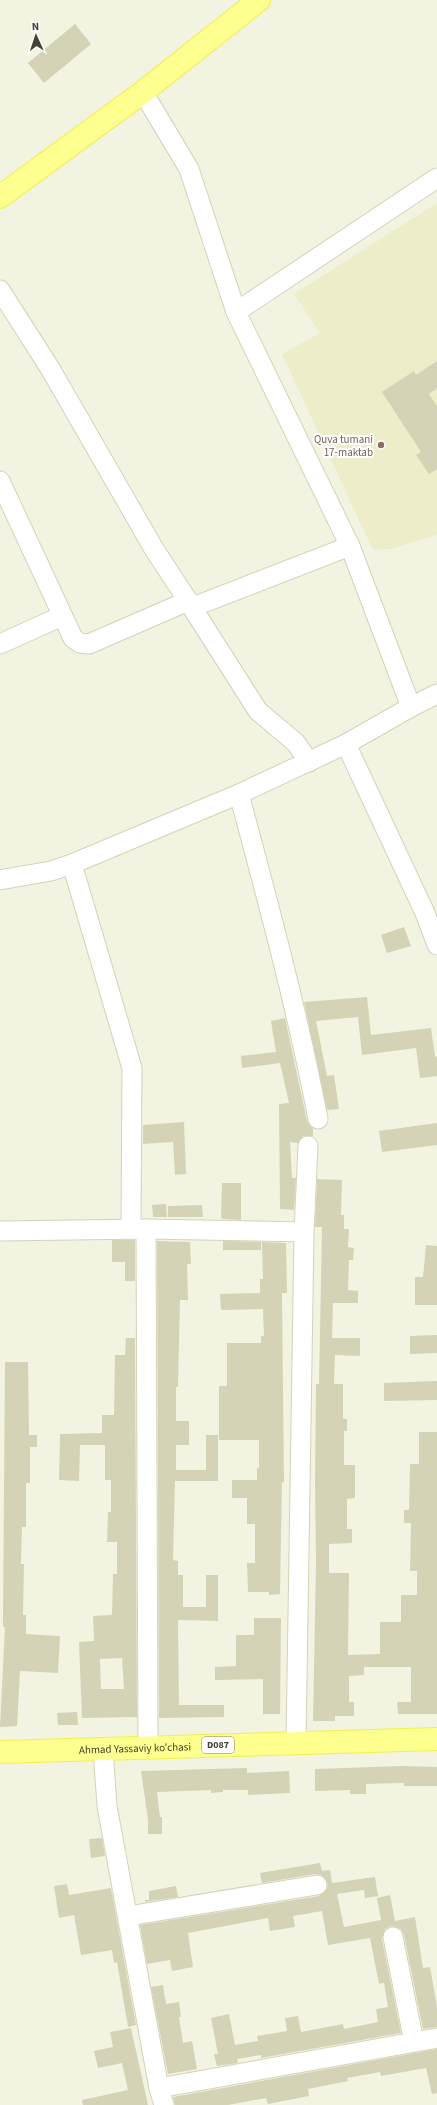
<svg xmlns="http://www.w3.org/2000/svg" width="437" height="2105" font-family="'Source Sans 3',sans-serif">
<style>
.education{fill:#edeec9}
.building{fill:#d5d3b6;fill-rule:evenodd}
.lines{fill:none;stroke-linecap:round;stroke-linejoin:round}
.minor-casing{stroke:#d4d3b7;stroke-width:21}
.major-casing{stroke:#f0f053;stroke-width:24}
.minor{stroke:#fff;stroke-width:19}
.major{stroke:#fdff8e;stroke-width:22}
.education-dot{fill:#8d6e63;stroke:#fff;stroke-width:1.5}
.labels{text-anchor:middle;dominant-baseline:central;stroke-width:4;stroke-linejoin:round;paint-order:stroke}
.shield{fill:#fff;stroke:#7d7b70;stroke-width:1}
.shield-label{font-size:10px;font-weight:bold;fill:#454332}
.education-label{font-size:11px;fill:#785e54;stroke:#fff;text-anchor:end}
.street-label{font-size:11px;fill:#454332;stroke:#fff}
</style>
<rect width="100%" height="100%" fill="#f3f3e1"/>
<!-- education -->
<path class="education" d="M 437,203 L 437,535 L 391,549 L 373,550 L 282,354 L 320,333 L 294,294 Z"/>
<!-- building -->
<g class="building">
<path d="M 75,24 L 91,44 L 44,83 L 28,63 Z"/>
<path d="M 437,361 L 437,388 L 429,394 L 437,406 L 437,469 L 429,474 L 416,455 L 421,452 L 382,392 L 414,371 L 416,375 Z"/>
<path d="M 404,927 L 411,946 L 387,953 L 381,935 Z"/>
<path d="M 367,997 L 371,1035 L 431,1028 L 435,1057 L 437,1056 L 437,1076 L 420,1078 L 416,1048 L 362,1055 L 358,1017 L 316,1021 L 327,1076 L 334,1075 L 339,1109 L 327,1110 L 304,1002 Z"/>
<path d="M 285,1018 L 307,1121 L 313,1129 L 313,1136 L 303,1136 L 298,1143 L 290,1142 L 292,1178 L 296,1178 L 294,1210 L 280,1209 L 279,1104 L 289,1103 L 280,1063 L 242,1068 L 241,1056 L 276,1052 L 271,1021 Z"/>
<path d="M 184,1122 L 186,1174 L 175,1175 L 173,1142 L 143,1144 L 143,1125 Z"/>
<path d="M 437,1123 L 437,1145 L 382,1152 L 379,1131 Z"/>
<path d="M 317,1179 L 342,1180 L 341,1215 L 344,1215 L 344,1229 L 349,1229 L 348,1247 L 354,1248 L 353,1260 L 349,1260 L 348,1290 L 358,1291 L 358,1303 L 333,1303 L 332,1338 L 360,1338 L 360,1356 L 335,1355 L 334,1384 L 343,1384 L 343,1419 L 347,1419 L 347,1431 L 344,1431 L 344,1465 L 355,1465 L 355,1498 L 347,1499 L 347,1529 L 352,1529 L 352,1543 L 329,1544 L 329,1573 L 349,1573 L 348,1655 L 380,1654 L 380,1622 L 401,1622 L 401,1595 L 417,1595 L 417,1571 L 410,1571 L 411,1523 L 404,1523 L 404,1510 L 409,1510 L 410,1464 L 419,1464 L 419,1432 L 437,1432 L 437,1714 L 398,1714 L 397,1702 L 411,1702 L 411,1667 L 364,1667 L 364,1675 L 349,1676 L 349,1702 L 354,1702 L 354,1716 L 335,1716 L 335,1721 L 313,1721 L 316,1562 L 315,1481 L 316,1384 L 319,1384 L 322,1227 L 315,1227 Z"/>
<path d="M 222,1183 L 241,1183 L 241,1220 L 223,1219 L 221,1217 Z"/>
<path d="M 166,1204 L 167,1217 L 153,1217 L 152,1205 Z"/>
<path d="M 202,1205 L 203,1217 L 168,1217 L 168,1206 Z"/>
<path d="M 112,1240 L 135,1240 L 135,1281 L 125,1281 L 125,1262 L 112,1262 Z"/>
<path d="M 157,1241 L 190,1242 L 191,1264 L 187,1264 L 188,1300 L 180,1300 L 178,1387 L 176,1387 L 176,1421 L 189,1421 L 189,1445 L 176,1445 L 176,1470 L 206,1470 L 206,1435 L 218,1435 L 218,1481 L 175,1481 L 173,1560 L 178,1561 L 178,1575 L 183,1575 L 183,1607 L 206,1607 L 206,1575 L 218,1575 L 218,1621 L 178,1620 L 179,1705 L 224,1705 L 224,1717 L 159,1718 Z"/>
<path d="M 223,1241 L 261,1242 L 261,1250 L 223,1250 Z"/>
<path d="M 262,1242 L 286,1243 L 287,1293 L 282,1293 L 284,1482 L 282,1482 L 280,1594 L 269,1595 L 269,1592 L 248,1592 L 247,1563 L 255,1563 L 255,1524 L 247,1524 L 247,1498 L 232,1498 L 232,1480 L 257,1480 L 257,1468 L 259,1468 L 259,1440 L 219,1440 L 219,1386 L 227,1386 L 227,1343 L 261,1343 L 261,1336 L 264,1336 L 263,1309 L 221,1310 L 220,1294 L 260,1293 L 260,1279 L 263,1279 Z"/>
<path d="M 426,1245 L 437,1246 L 437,1305 L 415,1305 L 415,1277 L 423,1277 Z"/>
<path d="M 437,1335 L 437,1353 L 410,1354 L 410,1336 Z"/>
<path d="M 126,1338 L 135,1338 L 137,1717 L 82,1718 L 79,1642 L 94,1641 L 93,1616 L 112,1615 L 113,1574 L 117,1574 L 117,1542 L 107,1542 L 108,1512 L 111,1512 L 111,1480 L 105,1480 L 105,1445 L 80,1445 L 79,1481 L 59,1480 L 60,1434 L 102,1433 L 102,1415 L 114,1415 L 115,1355 L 125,1355 ZM 122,1658 L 124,1689 L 101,1689 L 100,1659 Z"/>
<path d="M 5,1362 L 28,1362 L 29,1435 L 37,1435 L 37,1447 L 30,1447 L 30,1483 L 26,1483 L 26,1527 L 22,1527 L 21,1564 L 24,1564 L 23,1615 L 26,1615 L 26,1634 L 60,1636 L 58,1673 L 20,1671 L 17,1726 L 0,1727 L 5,1627 L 3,1627 L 3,1615 Z"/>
<path d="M 437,1381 L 437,1400 L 384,1401 L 384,1383 Z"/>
<path d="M 254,1618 L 281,1618 L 280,1714 L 263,1714 L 263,1679 L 215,1680 L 215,1667 L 236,1666 L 236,1635 L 254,1635 Z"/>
<path d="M 77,1712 L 78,1725 L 58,1725 L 57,1713 Z"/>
<path d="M 402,1766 L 437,1767 L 437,1786 L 404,1786 L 404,1783 L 366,1784 L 366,1794 L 350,1794 L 350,1790 L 315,1791 L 315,1769 Z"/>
<path d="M 247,1768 L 247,1773 L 289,1771 L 290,1793 L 248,1795 L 248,1790 L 223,1790 L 223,1792 L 211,1793 L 211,1790 L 157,1792 L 160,1817 L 162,1817 L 162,1834 L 148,1834 L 148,1820 L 141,1771 Z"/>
<path d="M 102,1838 L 105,1856 L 91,1858 L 89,1839 Z"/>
<path d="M 320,1863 L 322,1871 L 330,1870 L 332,1883 L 375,1877 L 378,1896 L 365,1898 L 364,1890 L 337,1894 L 344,1927 L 381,1920 L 377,1898 L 390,1895 L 395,1921 L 415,1917 L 423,1968 L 430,1967 L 437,2007 L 437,2027 L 423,2029 L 404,1935 L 401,1929 L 391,1926 L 385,1929 L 382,1939 L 401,2033 L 261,2058 L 261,2055 L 237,2059 L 238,2063 L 217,2066 L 214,2054 L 218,2054 L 211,2018 L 229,2014 L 235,2045 L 258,2041 L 257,2036 L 287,2031 L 285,2018 L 298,2016 L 301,2032 L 343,2024 L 344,2029 L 378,2022 L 376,2009 L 388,2007 L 384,1983 L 379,1984 L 370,1938 L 328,1945 L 322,1911 L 293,1916 L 295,1927 L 270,1931 L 268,1918 L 188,1933 L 193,1967 L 172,1971 L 170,1960 L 147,1964 L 140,1925 L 319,1896 L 327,1889 L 328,1884 L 321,1875 L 315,1874 L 262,1883 L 260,1873 Z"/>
<path d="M 67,1884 L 69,1895 L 111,1888 L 136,2025 L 128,2027 L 117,1962 L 114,1963 L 112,1950 L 81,1955 L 74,1915 L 59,1918 L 54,1886 Z"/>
<path d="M 176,1886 L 178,1897 L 145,1902 L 145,1900 L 149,1900 L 149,1891 Z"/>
<path d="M 163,1985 L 166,2004 L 179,2002 L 181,2017 L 179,2017 L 183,2043 L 192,2041 L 197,2069 L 168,2074 L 151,1987 Z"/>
<path d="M 131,2028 L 148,2105 L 83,2105 L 82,2100 L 128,2090 L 122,2063 L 98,2068 L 94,2051 L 113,2047 L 110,2032 Z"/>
<path d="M 437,2049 L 437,2093 L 432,2094 L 426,2068 L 381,2076 L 380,2072 L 347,2078 L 348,2081 L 308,2089 L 309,2096 L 268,2104 L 266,2098 L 228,2105 L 175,2105 L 173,2097 Z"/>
</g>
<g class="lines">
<!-- minor casing -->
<g class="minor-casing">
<g id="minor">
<path d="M 143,92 L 189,169 L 236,312 L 350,546 L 411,707"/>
<path d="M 0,290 L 51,370 L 154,549 L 188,601 L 89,644 L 80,643 L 73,638 L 0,481"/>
<path d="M 236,312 L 437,178"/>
<path d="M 188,601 L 258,711 L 296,743 L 309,762"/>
<path d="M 193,607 L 350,546"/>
<path d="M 0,644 L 62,616"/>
<path d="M 437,694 L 411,707 L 346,744 L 425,913 L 437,945"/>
<path d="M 239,794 C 268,902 297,1009 318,1119"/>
<path d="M 72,864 L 132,1068 L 131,1229"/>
<path d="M 0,880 L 51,871 L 72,864 L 239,794 L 346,744"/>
<path d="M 146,1229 L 148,1748"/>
<path d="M 0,1231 L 146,1229 L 304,1232 L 296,1743"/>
<path d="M 304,1232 L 308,1146"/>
<path d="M 103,1749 L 107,1806 L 159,2088 L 164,2105"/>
<path d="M 128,1916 L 317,1885"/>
<path d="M 393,1937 L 414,2042"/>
<path d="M 159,2088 L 437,2038"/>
</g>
</g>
<!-- major casing -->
<g class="major-casing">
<g id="major">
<path d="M 0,197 L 143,92 L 259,0"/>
<path id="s1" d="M 0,1752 L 437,1739"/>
</g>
</g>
<!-- minor -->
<use href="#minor" class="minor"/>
<!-- major -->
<use href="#major" class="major"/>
</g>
<!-- markers -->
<circle class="education-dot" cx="381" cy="445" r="4"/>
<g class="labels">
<!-- shield labels -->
<rect class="shield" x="202" y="1737" width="32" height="16" rx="3"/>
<g class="shield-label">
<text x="218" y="1745">D087</text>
</g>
<!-- education labels -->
<g class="education-label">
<text x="373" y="439">Quva tumani<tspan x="373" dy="13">17-maktab</tspan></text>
</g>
<!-- street labels -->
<g class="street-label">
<text stroke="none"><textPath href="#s1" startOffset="135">Ahmad Yassaviy ko'chasi</textPath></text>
</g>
</g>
<!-- north arrow -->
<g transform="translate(36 36) rotate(357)" stroke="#ffffff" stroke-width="3" paint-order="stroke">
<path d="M0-3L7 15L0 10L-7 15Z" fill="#454332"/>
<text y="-6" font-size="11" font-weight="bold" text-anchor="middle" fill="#454332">N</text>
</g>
</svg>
